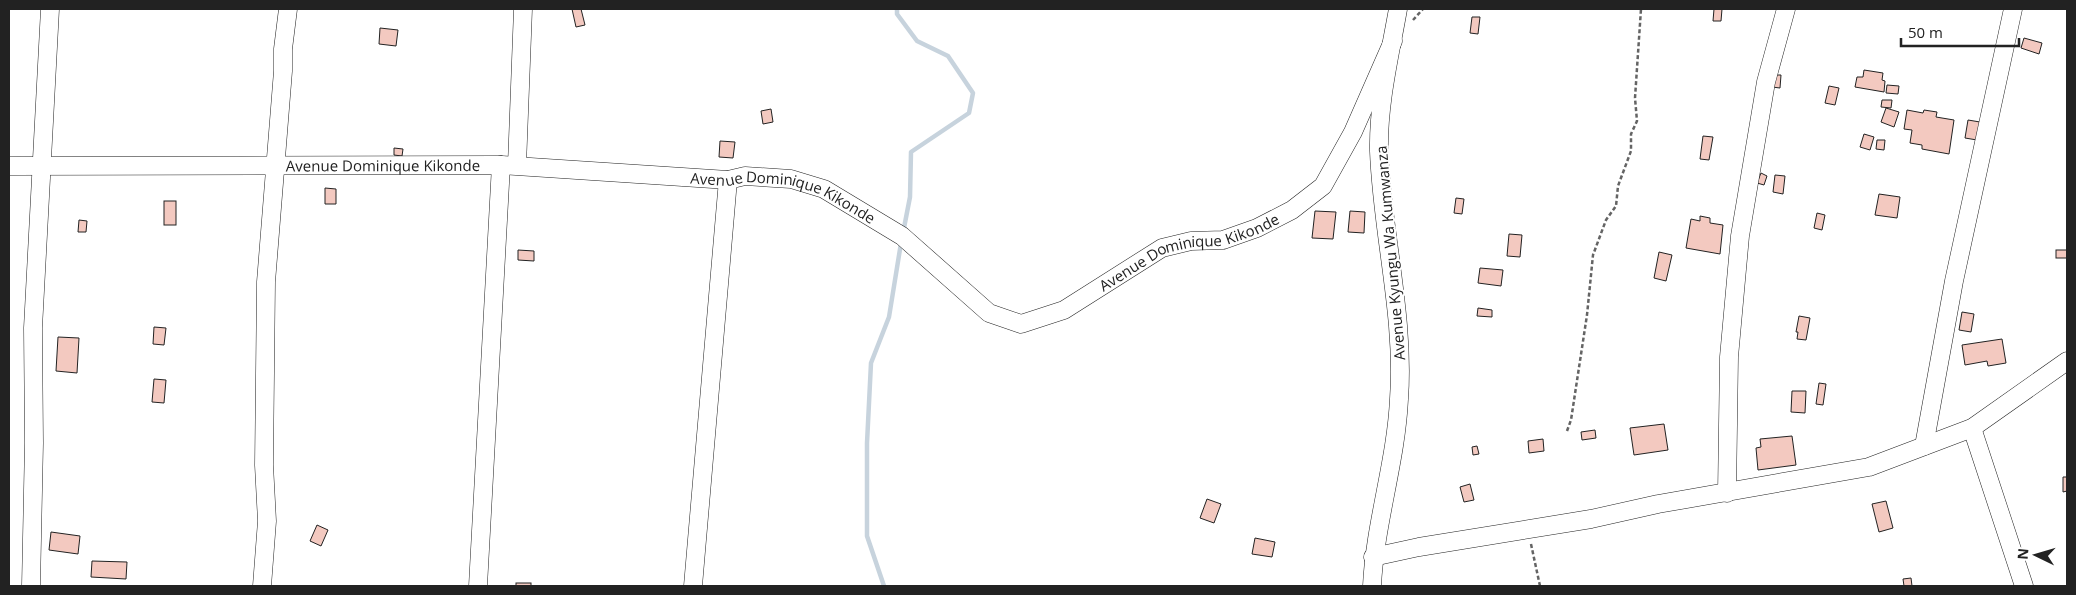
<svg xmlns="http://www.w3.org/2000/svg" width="2076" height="595" font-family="'Open Sans',sans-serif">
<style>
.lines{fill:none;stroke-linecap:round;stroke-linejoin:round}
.stream{stroke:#c7d3dd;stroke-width:4.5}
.building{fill:#f3c9c0;stroke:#222}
.minor-casing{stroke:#222;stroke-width:19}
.path{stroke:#646464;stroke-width:2.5;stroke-dasharray:4 2.5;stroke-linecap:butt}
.minor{stroke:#fff;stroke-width:18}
.labels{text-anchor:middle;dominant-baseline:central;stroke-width:4;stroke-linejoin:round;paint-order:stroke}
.street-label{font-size:15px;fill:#222;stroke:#fff}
</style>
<rect width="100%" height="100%" fill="#fff"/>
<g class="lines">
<!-- stream -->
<g class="stream">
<path d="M 897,9 L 897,14 L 917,41 L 948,56 L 973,93 L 969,113 L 911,152 L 910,197 L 903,233"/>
<path d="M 884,586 L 867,536 L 867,443 L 871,363 L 889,317 L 901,243"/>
</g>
</g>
<!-- building -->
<g class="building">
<path d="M 572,9 L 581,9 L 585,25 L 576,27 Z"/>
<path d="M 1714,9 L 1722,9 L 1721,21 L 1713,21 Z"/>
<path d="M 1472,17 L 1480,17 L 1478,34 L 1470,33 Z"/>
<path d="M 380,28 L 398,30 L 396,46 L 379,44 Z"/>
<path d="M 2024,38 L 2042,43 L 2039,54 L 2021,48 Z"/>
<path d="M 1864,70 L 1883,73 L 1882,80 L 1885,81 L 1884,92 L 1855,87 L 1857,77 L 1863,77 Z"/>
<path d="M 1773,75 L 1781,75 L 1780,88 L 1772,87 Z"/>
<path d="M 1887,85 L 1899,86 L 1898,94 L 1886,93 Z"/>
<path d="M 1829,86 L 1839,88 L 1835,105 L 1825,103 Z"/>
<path d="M 1882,100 L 1892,100 L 1891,108 L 1881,107 Z"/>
<path d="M 1886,108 L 1899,112 L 1894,127 L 1881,122 Z"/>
<path d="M 771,109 L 773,122 L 763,124 L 761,111 Z"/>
<path d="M 1907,110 L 1923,113 L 1924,110 L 1937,112 L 1936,117 L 1954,120 L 1949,154 L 1922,149 L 1922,145 L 1910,143 L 1912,130 L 1904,129 Z"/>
<path d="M 1968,120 L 1980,122 L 1977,140 L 1965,138 Z"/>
<path d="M 1864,134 L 1874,137 L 1870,150 L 1860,147 Z"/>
<path d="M 1703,136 L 1713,137 L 1709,160 L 1700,159 Z"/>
<path d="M 1877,140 L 1885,140 L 1884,150 L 1876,149 Z"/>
<path d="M 720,141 L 735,142 L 733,158 L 719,157 Z"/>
<path d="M 394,148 L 403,149 L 402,156 L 394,155 Z"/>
<path d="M 1761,173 L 1767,176 L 1764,185 L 1757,183 Z"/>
<path d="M 1775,175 L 1785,176 L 1783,194 L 1773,192 Z"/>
<path d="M 325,188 L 336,189 L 336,204 L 325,204 Z"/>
<path d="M 1879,194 L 1900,197 L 1897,218 L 1875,215 Z"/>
<path d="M 1456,198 L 1464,199 L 1462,214 L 1454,213 Z"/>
<rect x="164" y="201" width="12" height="24"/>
<path d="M 1315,211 L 1336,212 L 1333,239 L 1312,238 Z"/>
<path d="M 1350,211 L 1365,212 L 1364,233 L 1348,232 Z"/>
<path d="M 1817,213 L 1825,215 L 1822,230 L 1814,228 Z"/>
<path d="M 1700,216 L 1710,218 L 1710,223 L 1723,225 L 1720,254 L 1686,248 L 1691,219 L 1700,221 Z"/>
<path d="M 79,220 L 87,221 L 86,232 L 78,232 Z"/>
<path d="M 1509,234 L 1522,235 L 1520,257 L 1507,256 Z"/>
<path d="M 518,250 L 534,251 L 534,261 L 518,260 Z"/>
<rect x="2056" y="250" width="11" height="8"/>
<path d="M 1659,252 L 1672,255 L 1666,281 L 1654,278 Z"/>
<path d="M 1480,268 L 1503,270 L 1501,286 L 1478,283 Z"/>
<path d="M 1478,308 L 1492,310 L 1492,317 L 1477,316 Z"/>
<path d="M 1962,312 L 1974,314 L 1971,332 L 1959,330 Z"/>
<path d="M 1799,316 L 1810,318 L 1806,340 L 1797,339 L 1798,332 L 1796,332 Z"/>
<path d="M 154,327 L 166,328 L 164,345 L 153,344 Z"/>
<path d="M 58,337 L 79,338 L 77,373 L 56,371 Z"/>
<path d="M 2002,339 L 2006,363 L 1988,366 L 1987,361 L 1965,365 L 1962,345 Z"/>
<path d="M 154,379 L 166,380 L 164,403 L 152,402 Z"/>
<path d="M 1819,383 L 1826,384 L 1823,405 L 1816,404 Z"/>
<path d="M 1792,391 L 1806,391 L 1805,413 L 1791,412 Z"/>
<path d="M 1664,424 L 1668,450 L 1634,455 L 1630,428 Z"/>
<path d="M 1595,430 L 1596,438 L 1582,440 L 1581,432 Z"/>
<path d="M 1792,436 L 1796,465 L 1758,470 L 1756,448 L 1761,447 L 1760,439 Z"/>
<path d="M 1543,439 L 1544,451 L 1529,453 L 1528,441 Z"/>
<path d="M 1477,446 L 1479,454 L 1473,455 L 1472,447 Z"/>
<path d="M 2063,477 L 2067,477 L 2067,491 L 2063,492 Z"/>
<path d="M 1470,484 L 1474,500 L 1464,502 L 1460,487 Z"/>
<path d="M 1207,499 L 1221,504 L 1214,523 L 1200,518 Z"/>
<path d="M 1886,501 L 1893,528 L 1879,532 L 1872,504 Z"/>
<path d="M 317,525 L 328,530 L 321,546 L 310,541 Z"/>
<path d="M 51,532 L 80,536 L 78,554 L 49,550 Z"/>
<path d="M 1255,538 L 1275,542 L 1272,557 L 1252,554 Z"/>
<path d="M 92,561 L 127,562 L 126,579 L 91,577 Z"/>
<path d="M 1911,578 L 1912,586 L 1904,586 L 1903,579 Z"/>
<rect x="516" y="583" width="15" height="3"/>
</g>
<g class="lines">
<!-- minor casing -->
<g class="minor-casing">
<g id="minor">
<path d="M 517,165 L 523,9"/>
<path id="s1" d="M 9,166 L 501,165 L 728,180 L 745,176 L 791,179 L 824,189 L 902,236 L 989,313 L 1021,324 L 1064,310 L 1162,248 L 1191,241 L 1223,240 L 1257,228 L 1292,210 L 1323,186 L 1353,132 L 1393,41"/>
<path d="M 1972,428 L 2024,586"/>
<path d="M 1924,446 L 1954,281 L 2013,9"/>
<path d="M 1727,493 L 1729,357 L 1740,236 L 1766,82 L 1786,9"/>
<path d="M 1373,557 L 1419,547 L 1591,519 L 1658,504 L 1869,467 L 1972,428 L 2067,361"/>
<path d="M 31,586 L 34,443 L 33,328 L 50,9"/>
<path d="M 262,586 L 267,521 L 264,465 L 266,282 L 283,71 L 283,49 L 288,9"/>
<path d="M 478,586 L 501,165"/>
<path d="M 693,586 L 728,180"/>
<path d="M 1372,586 C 1375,523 1396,462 1399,399 C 1405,316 1382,234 1379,151 C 1378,103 1390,55 1398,9"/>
</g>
</g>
<!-- path -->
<g class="path">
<path d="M 1413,20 L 1423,9"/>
<path d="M 1567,431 L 1571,420 L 1587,315 L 1593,255 L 1606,220 L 1616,206 L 1618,186 L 1631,151 L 1631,134 L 1637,121 L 1635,98 L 1641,9"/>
<path d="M 1531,544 L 1540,586"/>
</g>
<!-- minor -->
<use href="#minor" class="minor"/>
</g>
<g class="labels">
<!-- street labels -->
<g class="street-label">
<text stroke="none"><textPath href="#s1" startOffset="374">Avenue Dominique Kikonde</textPath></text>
<text stroke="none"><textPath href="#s1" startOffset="779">Avenue Dominique Kikonde</textPath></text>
<text stroke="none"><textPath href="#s1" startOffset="1244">Avenue Dominique Kikonde</textPath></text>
<text transform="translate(1390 253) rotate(-95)">Avenue Kyungu Wa Kumwanza</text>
</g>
</g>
<!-- border -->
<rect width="2076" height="595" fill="none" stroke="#222222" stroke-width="20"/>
<!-- north arrow -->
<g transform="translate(2036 555) rotate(275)" stroke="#ffffff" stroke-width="4" paint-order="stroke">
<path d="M0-4L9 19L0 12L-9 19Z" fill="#222222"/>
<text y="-8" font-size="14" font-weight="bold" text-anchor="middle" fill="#222222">N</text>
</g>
<!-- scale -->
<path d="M1901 38v8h118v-8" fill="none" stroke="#222222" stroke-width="2.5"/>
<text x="1908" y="38" font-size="15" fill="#222222" stroke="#ffffff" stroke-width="4" paint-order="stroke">50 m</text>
</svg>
